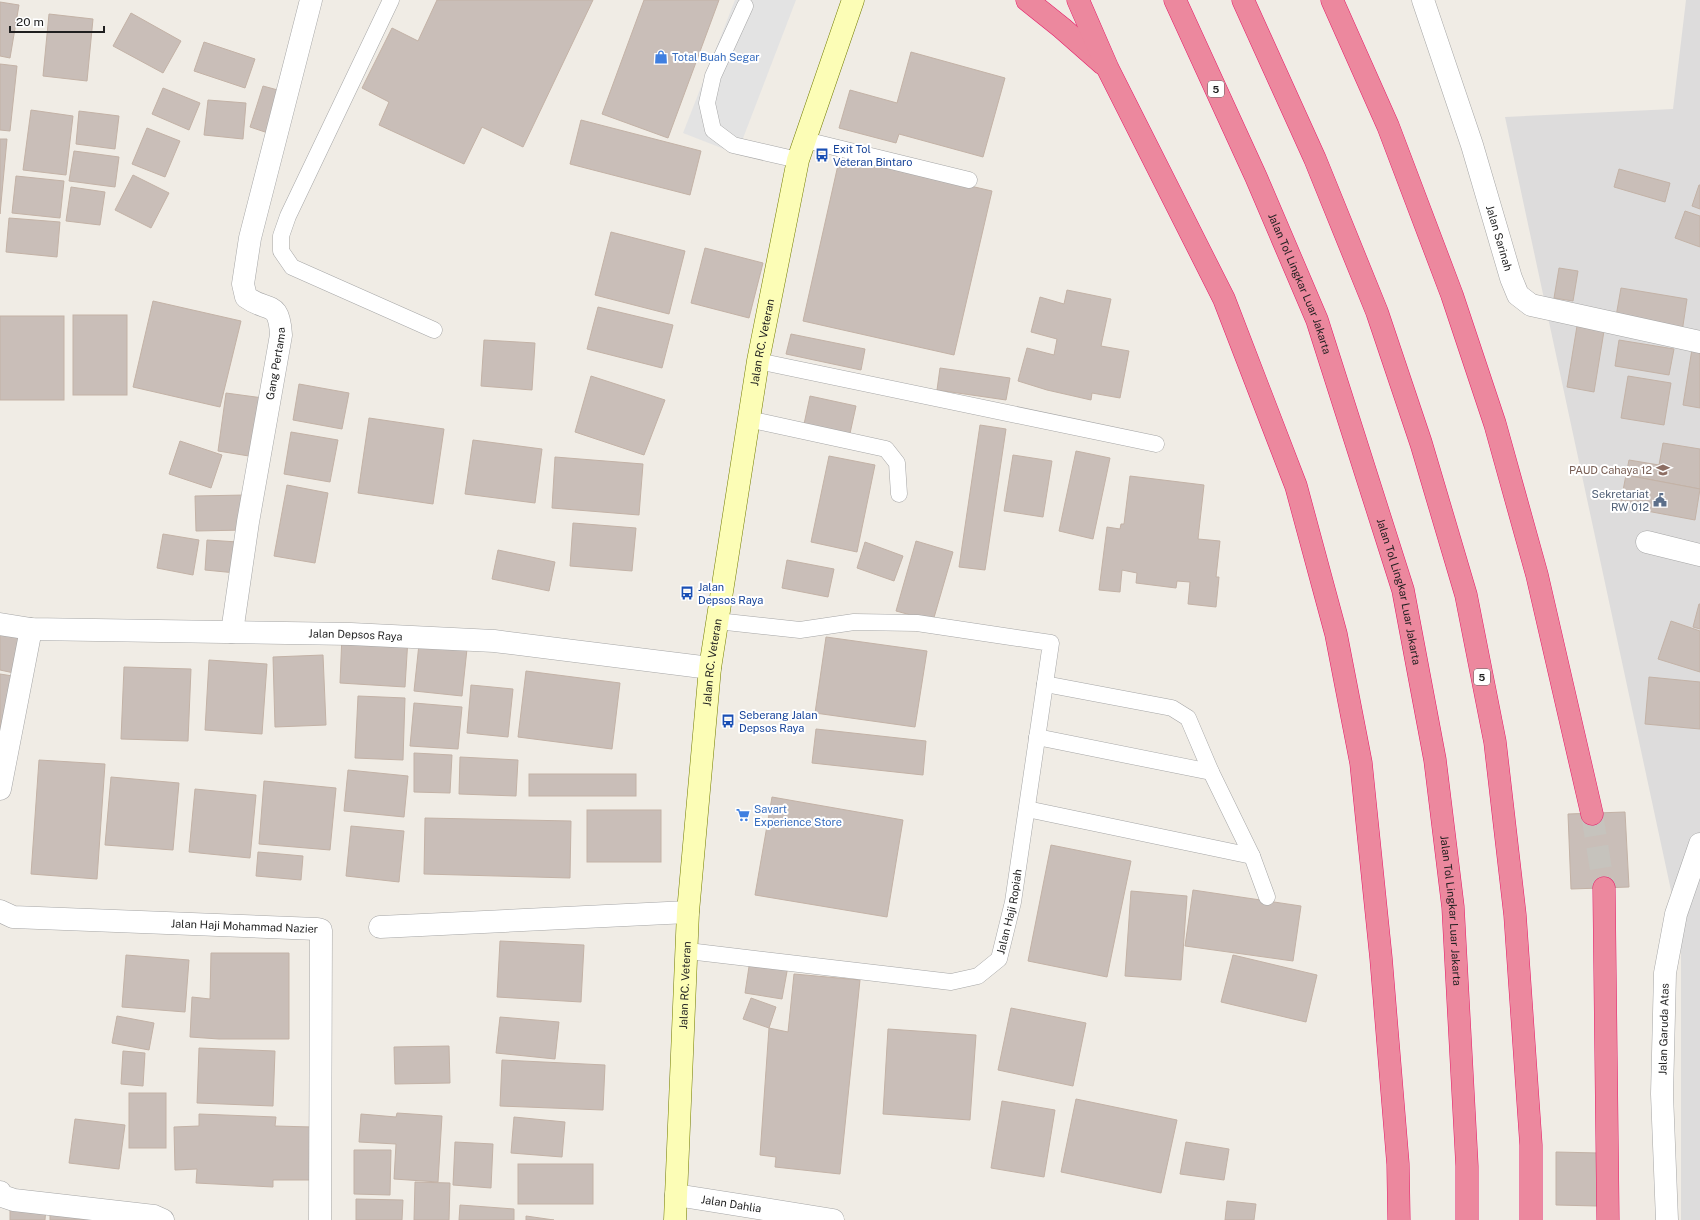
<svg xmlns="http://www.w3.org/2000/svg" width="1700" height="1220" font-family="'Public Sans',sans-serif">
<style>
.residential{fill:#dddcdc}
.parking{fill:#e3e3e3}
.building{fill:#c9beb8;stroke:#c3b2a6}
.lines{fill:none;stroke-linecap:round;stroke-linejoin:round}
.motorway-tunnel{stroke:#c6c3bd;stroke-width:22;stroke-dasharray:22 11;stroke-linecap:butt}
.service-casing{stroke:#a6a6a6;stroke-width:17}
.minor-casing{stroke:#a6a6a6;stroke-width:23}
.tertiary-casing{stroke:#a6a6a6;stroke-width:23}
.secondary-casing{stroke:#737c00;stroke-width:23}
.motorway-casing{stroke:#e51b68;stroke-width:23}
.service{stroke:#fff;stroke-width:16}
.minor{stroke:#fff;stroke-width:22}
.tertiary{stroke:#fff;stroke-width:22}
.secondary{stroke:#fcfdb6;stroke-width:22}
.motorway{stroke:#ec889e;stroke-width:22}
.labels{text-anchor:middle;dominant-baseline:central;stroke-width:4;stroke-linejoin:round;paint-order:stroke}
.shield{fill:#fff;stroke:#626262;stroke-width:1}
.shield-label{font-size:10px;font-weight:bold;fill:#1f1f1f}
.shop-label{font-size:11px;fill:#366cbe;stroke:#fff;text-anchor:start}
.transit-label{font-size:11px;fill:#164399;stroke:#fff;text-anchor:start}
.street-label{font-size:11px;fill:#1f1f1f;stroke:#fff}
.education-label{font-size:11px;fill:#785e54;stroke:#fff;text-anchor:end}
.service-label{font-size:11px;fill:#4e5e75;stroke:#fff;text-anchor:end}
</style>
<rect width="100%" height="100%" fill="#f0ece5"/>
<!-- residential -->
<path class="residential" d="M 1686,0 L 1700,0 L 1700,1220 L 1681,1220 L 1681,937 L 1505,117 L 1673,109 Z"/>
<!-- parking -->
<path class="parking" d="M 735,0 L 796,0 L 737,154 L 683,133 Z"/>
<!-- building -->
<g class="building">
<path d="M 437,0 L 593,0 L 523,147 L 482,127 L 464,164 L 379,125 L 389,102 L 362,88 L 392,28 L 418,41 Z"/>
<path d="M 644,0 L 719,0 L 668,138 L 602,114 Z"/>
<path d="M 0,2 L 19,5 L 10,58 L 0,56 Z"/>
<path d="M 131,13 L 181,41 L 163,73 L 113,46 Z"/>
<path d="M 49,14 L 93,19 L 87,81 L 43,76 Z"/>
<path d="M 204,42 L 255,59 L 245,88 L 194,71 Z"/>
<path d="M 911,52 L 1005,78 L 983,157 L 899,134 L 896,143 L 839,128 L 850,90 L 897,103 Z"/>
<path d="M 0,64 L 17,66 L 10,131 L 0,130 Z"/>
<path d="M 263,86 L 285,92 L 271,134 L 250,127 Z"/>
<path d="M 163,88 L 200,103 L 189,130 L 152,114 Z"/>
<path d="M 208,100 L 246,103 L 243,139 L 204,135 Z"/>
<path d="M 31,110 L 73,116 L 66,175 L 23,170 Z"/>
<path d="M 79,111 L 119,116 L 115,149 L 76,144 Z"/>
<path d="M 581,120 L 701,151 L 690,195 L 570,164 Z"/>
<path d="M 147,128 L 180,141 L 165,177 L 132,164 Z"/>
<path d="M 0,139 L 7,139 L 0,214 Z"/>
<path d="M 74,151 L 119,157 L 115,187 L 69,181 Z"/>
<path d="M 840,156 L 992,191 L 954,355 L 803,321 Z"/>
<path d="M 1619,169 L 1670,183 L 1665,202 L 1614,187 Z"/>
<path d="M 133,175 L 169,193 L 151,228 L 115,210 Z"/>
<path d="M 16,176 L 64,181 L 60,218 L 12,213 Z"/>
<path d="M 1699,185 L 1700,185 L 1700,209 L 1692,206 Z"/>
<path d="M 71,187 L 105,192 L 100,225 L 66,221 Z"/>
<path d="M 1685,211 L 1700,216 L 1700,247 L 1675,238 Z"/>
<path d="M 9,218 L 60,222 L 57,257 L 6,252 Z"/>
<path d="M 611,232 L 685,251 L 669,314 L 595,295 Z"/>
<path d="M 705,248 L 763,263 L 749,318 L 691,303 Z"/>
<path d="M 1559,268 L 1578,271 L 1573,301 L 1554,298 Z"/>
<path d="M 1621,288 L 1687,299 L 1682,332 L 1615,322 Z"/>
<path d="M 1067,290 L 1111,299 L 1101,346 L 1129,351 L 1120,398 L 1092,393 L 1091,400 L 1047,390 L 1018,381 L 1027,348 L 1054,355 L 1057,339 L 1031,332 L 1040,297 L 1064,304 Z"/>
<path d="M 153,301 L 241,321 L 220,407 L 133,387 Z"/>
<path d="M 598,307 L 673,325 L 662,368 L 587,349 Z"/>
<rect x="73" y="315" width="54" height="80"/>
<rect x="0" y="316" width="64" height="84"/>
<path d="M 1577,326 L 1604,331 L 1594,392 L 1567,387 Z"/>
<path d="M 791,334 L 865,349 L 861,370 L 786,354 Z"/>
<path d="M 484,340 L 535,343 L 532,390 L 481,386 Z"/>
<path d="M 1619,340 L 1674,349 L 1669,375 L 1615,366 Z"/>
<path d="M 1692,349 L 1700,350 L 1700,408 L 1683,405 Z"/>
<path d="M 940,368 L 1010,378 L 1006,400 L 937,390 Z"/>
<path d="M 591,376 L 665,400 L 644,455 L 575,432 Z"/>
<path d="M 1628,376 L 1671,383 L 1664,425 L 1621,418 Z"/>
<path d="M 299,384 L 349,393 L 342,429 L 293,420 Z"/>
<path d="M 226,393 L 263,398 L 255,457 L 218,451 Z"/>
<path d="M 810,396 L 856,406 L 849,438 L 803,429 Z"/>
<path d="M 369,418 L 444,429 L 433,504 L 358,493 Z"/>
<path d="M 980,425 L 1006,429 L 985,570 L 959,567 Z"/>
<path d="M 291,432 L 338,440 L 330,482 L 284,474 Z"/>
<path d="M 473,440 L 542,449 L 535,503 L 465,494 Z"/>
<path d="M 180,441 L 222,455 L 211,488 L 169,474 Z"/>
<path d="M 1663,443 L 1700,449 L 1700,489 L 1626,475 L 1629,460 L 1659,465 Z"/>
<path d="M 1076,451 L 1110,458 L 1093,539 L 1059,531 Z"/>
<path d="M 1013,455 L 1052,461 L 1043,517 L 1004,511 Z"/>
<path d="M 829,456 L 875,465 L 857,552 L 811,542 Z"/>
<path d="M 555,457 L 643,464 L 639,515 L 552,508 Z"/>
<path d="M 1626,475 L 1700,489 L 1695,520 L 1620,506 Z"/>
<path d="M 1130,476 L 1204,485 L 1198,539 L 1220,541 L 1216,577 L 1219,577 L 1216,607 L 1188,604 L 1190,582 L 1177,581 L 1176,588 L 1136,583 L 1137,573 L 1122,570 L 1120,592 L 1099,590 L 1107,527 L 1120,529 L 1121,524 L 1124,524 Z"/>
<path d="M 287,485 L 328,493 L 315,563 L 274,556 Z"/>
<path d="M 244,495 L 245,530 L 196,531 L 195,496 Z"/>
<path d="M 573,523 L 636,528 L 632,571 L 570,566 Z"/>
<path d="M 163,534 L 199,540 L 193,575 L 157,568 Z"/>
<path d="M 207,540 L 238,542 L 236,573 L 205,570 Z"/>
<path d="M 916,541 L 953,552 L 933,621 L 896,611 Z"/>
<path d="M 865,542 L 903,556 L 894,581 L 857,568 Z"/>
<path d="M 498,550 L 555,562 L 549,591 L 492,579 Z"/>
<path d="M 787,560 L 834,569 L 828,597 L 782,588 Z"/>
<path d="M 1699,604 L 1700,604 L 1700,629 L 1693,627 Z"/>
<path d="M 1671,621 L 1700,631 L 1700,672 L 1658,659 Z"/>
<path d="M 0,627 L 23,632 L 14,673 L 0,670 Z"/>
<path d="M 342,635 L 408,638 L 405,687 L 340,683 Z"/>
<path d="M 826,637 L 927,651 L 915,727 L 815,713 Z"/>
<path d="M 419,644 L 467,649 L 462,696 L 414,691 Z"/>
<path d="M 323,655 L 326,725 L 275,727 L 273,657 Z"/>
<path d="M 209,660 L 267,664 L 262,734 L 205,730 Z"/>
<path d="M 124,667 L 191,669 L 188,741 L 121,739 Z"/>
<path d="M 526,671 L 620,683 L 612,749 L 518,737 Z"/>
<path d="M 0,674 L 19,677 L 0,734 Z"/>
<path d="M 1649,677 L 1700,682 L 1700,729 L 1645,724 Z"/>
<path d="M 471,685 L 513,689 L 508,737 L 467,733 Z"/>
<path d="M 358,696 L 405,698 L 403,760 L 355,758 Z"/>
<path d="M 414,703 L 462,707 L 458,749 L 410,746 Z"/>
<path d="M 816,729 L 926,741 L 923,775 L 812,763 Z"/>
<path d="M 414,753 L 452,755 L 450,793 L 414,792 Z"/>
<path d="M 460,757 L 518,760 L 516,796 L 459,794 Z"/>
<path d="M 39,760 L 105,764 L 97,879 L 31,874 Z"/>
<path d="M 348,770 L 408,776 L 404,817 L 344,811 Z"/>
<rect x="529" y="774" width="107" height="22"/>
<path d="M 111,777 L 179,783 L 173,850 L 105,845 Z"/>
<path d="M 264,781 L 336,788 L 330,850 L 259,844 Z"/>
<path d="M 195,789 L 256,795 L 250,858 L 189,852 Z"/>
<path d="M 772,797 L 903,820 L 887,917 L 755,895 Z"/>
<rect x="587" y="810" width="74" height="52"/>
<path d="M 1625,812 L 1629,887 L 1571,889 L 1568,814 Z"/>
<path d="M 425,818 L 571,821 L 570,878 L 424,874 Z"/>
<path d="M 351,826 L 404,831 L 399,882 L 346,876 Z"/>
<path d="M 1051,845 L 1131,861 L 1107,977 L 1028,961 Z"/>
<path d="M 258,852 L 303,856 L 301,880 L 256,876 Z"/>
<path d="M 1193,890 L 1301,906 L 1293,961 L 1185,946 Z"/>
<path d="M 1131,891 L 1187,896 L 1181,980 L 1125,976 Z"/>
<path d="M 500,941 L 584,945 L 581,1002 L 497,997 Z"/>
<path d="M 211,953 L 289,953 L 289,1039 L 219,1039 L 190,1037 L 192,997 L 210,999 Z"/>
<path d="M 126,955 L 189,960 L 185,1012 L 122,1007 Z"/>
<path d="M 1233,955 L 1317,975 L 1306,1022 L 1221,1002 Z"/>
<path d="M 750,960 L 788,966 L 782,999 L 745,993 Z"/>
<path d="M 794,974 L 860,980 L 840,1174 L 775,1167 L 776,1157 L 760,1155 L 769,1028 L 788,1032 Z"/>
<path d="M 751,998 L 776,1007 L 769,1028 L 743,1019 Z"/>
<path d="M 1011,1008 L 1086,1023 L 1073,1086 L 998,1070 Z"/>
<path d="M 117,1016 L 154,1023 L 149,1050 L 112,1043 Z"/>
<path d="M 500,1017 L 559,1022 L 555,1059 L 496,1053 Z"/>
<path d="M 888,1029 L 976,1035 L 970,1120 L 883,1114 Z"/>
<path d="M 449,1046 L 450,1083 L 395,1084 L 394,1047 Z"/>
<path d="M 199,1048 L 275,1051 L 273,1106 L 197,1103 Z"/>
<path d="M 123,1051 L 145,1053 L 143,1086 L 121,1084 Z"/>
<path d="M 502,1060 L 605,1065 L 603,1110 L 500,1106 Z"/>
<rect x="129" y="1093" width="37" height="55"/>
<path d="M 1076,1099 L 1177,1120 L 1161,1193 L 1061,1172 Z"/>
<path d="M 1002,1101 L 1055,1110 L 1044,1177 L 991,1168 Z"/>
<path d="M 397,1113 L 442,1116 L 438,1182 L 394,1179 L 396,1144 L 359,1142 L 361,1114 L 396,1117 Z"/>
<path d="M 199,1114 L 276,1117 L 275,1126 L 312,1127 L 312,1180 L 273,1180 L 273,1187 L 196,1183 L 197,1169 L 175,1170 L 174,1127 L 199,1126 Z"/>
<path d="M 514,1117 L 565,1122 L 562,1157 L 511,1153 Z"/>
<path d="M 75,1119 L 125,1125 L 119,1169 L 69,1163 Z"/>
<path d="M 455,1142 L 493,1144 L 491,1188 L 453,1185 Z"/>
<path d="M 1186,1142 L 1229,1149 L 1224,1180 L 1180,1174 Z"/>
<path d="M 354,1150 L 391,1150 L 390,1195 L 354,1194 Z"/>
<path d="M 1556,1152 L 1599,1153 L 1597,1206 L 1556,1205 Z"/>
<rect x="518" y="1164" width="75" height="40"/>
<path d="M 415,1182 L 450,1183 L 449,1220 L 414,1220 Z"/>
<path d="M 356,1199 L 403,1200 L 402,1220 L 356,1220 Z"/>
<path d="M 1227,1201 L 1256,1204 L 1254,1220 L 1225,1220 Z"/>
<path d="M 460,1205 L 514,1209 L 514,1220 L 459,1220 Z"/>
<path d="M 10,1206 L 46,1206 L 45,1220 L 10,1220 Z"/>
<path d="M 50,1210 L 97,1220 L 50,1220 Z"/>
<path d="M 526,1216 L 554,1220 L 526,1220 Z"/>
</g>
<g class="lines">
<!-- motorway-tunnel -->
<path class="motorway-tunnel" d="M 1592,814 L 1604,888"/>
<!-- service casing -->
<g class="service-casing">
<g id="service">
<path d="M 391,0 L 288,216 L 281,236 L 281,251 L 292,267 L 434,330"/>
<path d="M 745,6 L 713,76 L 707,103 L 713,130 L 733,145 L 798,160"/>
<path d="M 805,140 L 969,180"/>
<path d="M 758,361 L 1156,444"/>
<path d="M 748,419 L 886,449 L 897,463 L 899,494"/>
<path d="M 1045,684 L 1172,708 L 1188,718 L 1211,772"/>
<path d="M 1037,737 L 1211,772 L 1252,856 L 1267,897"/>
<path d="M 1027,809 L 1252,856"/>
<path id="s1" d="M 688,951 L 951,982 L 978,976 L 999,959 L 1013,902 L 1051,643 L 917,623 L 854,622 L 800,630 L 717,621"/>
</g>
</g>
<!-- minor casing -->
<g class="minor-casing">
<g id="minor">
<path id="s2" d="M 1423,0 L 1472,145 L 1511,278 L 1518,295 L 1531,305 L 1700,342"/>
<path d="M 1647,542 L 1700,555"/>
<path id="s3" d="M 0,624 L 31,629 L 351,634 L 494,641 L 710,668"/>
<path id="s4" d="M 232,632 L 248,522 L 281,335 C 279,299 268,313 246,297 L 243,284 L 250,238 L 311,0"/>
<path d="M 0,789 L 31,629"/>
<path id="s5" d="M 0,911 L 13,917 L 317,929 L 321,930 L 320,1220"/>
<path d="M 380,927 L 688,912"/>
<path d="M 0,1192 L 2,1196 L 14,1200 L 154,1216 L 163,1220"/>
<path id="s6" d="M 1667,1220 L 1662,1094 L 1665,973 L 1676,914 L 1700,844"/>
</g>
</g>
<!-- tertiary casing -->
<g class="tertiary-casing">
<g id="tertiary">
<path id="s7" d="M 676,1195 L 833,1220"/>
</g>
</g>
<!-- secondary casing -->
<g class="secondary-casing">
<g id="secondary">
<path id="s8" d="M 675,1220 L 688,912 L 710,668 L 758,361 L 798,160 L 853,0"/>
</g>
</g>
<!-- motorway casing -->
<g class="motorway-casing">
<g id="motorway">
<path d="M 1027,0 L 1062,28 L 1103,64"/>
<path d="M 1078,0 L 1108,69 L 1224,299 L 1296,486 L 1336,634 L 1361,763 L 1381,958 L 1398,1164 L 1399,1220"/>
<path id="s9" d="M 1175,0 L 1256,177 L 1317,320 L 1403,590 L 1435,760 L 1453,907 L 1467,1166 L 1467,1220"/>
<path d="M 1243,0 L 1315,159 L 1377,312 L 1421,443 L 1466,595 L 1495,742 L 1515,915 L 1531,1145 L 1531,1220"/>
<path d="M 1332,0 L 1388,126 L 1452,295 L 1495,424 L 1537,575 L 1592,814"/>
<path d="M 1604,888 L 1608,1220"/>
</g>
</g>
<!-- service -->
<use href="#service" class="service"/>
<!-- minor -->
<use href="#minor" class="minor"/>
<!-- tertiary -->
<use href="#tertiary" class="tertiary"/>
<!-- secondary -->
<use href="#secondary" class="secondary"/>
<!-- motorway -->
<use href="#motorway" class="motorway"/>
</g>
<!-- icons -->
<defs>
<g id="shop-bare" transform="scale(1.08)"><path d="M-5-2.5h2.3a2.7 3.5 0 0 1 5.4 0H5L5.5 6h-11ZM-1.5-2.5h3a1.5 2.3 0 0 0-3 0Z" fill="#3f7fe0" stroke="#fff" stroke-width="2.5" paint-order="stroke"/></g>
<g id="bus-bare" transform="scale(1.08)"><path d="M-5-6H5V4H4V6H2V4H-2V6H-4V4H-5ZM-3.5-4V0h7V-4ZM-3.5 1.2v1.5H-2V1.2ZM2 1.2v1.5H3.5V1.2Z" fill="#1a4fb4" stroke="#fff" stroke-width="2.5" paint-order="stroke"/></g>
<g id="school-bare" transform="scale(1.08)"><path d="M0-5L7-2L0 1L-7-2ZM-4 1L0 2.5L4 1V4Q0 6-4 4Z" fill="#8d6e63" stroke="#fff" stroke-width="2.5" paint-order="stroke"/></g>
<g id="civic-bare" transform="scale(1.08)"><path d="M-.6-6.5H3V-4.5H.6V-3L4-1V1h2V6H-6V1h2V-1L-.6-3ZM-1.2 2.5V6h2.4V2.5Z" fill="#5c6f8a" stroke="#fff" stroke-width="2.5" paint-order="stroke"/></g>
<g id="supermarket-bare" transform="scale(1.08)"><path d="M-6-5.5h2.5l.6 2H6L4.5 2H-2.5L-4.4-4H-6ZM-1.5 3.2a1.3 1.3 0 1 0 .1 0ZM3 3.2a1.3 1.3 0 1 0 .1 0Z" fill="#3f7fe0" stroke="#fff" stroke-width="2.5" paint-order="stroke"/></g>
</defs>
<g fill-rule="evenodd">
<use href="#shop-bare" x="661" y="57"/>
<use href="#bus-bare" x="822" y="155"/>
<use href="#school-bare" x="1663" y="470"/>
<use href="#civic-bare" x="1660" y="500"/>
<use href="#bus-bare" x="687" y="593"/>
<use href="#bus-bare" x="728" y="721"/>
<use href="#supermarket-bare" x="743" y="815"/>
</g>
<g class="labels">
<!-- shield labels -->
<g class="shield">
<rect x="1208" y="81" width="16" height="16" rx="3"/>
<rect x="1474" y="669" width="16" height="16" rx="3"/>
</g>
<g class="shield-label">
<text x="1216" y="89">5</text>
<text x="1482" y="677">5</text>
</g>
<!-- shop labels -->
<g class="shop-label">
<text x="672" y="57">Total Buah Segar</text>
<text x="754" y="809">Savart<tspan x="754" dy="13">Experience Store</tspan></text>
</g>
<!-- transit labels -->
<g class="transit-label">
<text x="833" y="149">Exit Tol<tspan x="833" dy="13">Veteran Bintaro</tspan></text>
<text x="698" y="587">Jalan<tspan x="698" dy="13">Depsos Raya</tspan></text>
<text x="739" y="715">Seberang Jalan<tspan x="739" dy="13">Depsos Raya</tspan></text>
</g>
<!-- street labels -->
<g class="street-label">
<text stroke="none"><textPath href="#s2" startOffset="250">Jalan Sarinah</textPath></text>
<text stroke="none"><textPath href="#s9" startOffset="310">Jalan Tol Lingkar Luar Jakarta</textPath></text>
<text stroke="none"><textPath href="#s8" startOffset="883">Jalan RC. Veteran</textPath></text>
<text stroke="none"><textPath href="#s4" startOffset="272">Gang Pertama</textPath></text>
<text stroke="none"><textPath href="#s9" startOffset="634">Jalan Tol Lingkar Luar Jakarta</textPath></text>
<text stroke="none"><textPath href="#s3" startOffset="356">Jalan Depsos Raya</textPath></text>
<text stroke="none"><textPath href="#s8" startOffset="559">Jalan RC. Veteran</textPath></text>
<text stroke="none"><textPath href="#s9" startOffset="958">Jalan Tol Lingkar Luar Jakarta</textPath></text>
<text stroke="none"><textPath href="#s1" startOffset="368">Jalan Haji Ropiah</textPath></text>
<text stroke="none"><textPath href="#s5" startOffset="246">Jalan Haji Mohammad Nazier</textPath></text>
<text stroke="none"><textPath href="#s8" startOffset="235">Jalan RC. Veteran</textPath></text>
<text stroke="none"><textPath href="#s6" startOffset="191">Jalan Garuda Atas</textPath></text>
<text stroke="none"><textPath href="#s7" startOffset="56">Jalan Dahlia</textPath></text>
</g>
<!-- education labels -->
<g class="education-label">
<text x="1652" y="470">PAUD Cahaya 12</text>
</g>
<!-- service labels -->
<g class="service-label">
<text x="1649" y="494">Sekretariat<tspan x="1649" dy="13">RW 012</tspan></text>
</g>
</g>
<!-- scale -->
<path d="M10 26v6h94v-6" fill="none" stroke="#1f1f1f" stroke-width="2"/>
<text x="16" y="26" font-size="12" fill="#1f1f1f" stroke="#ffffff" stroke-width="3" paint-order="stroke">20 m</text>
</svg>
